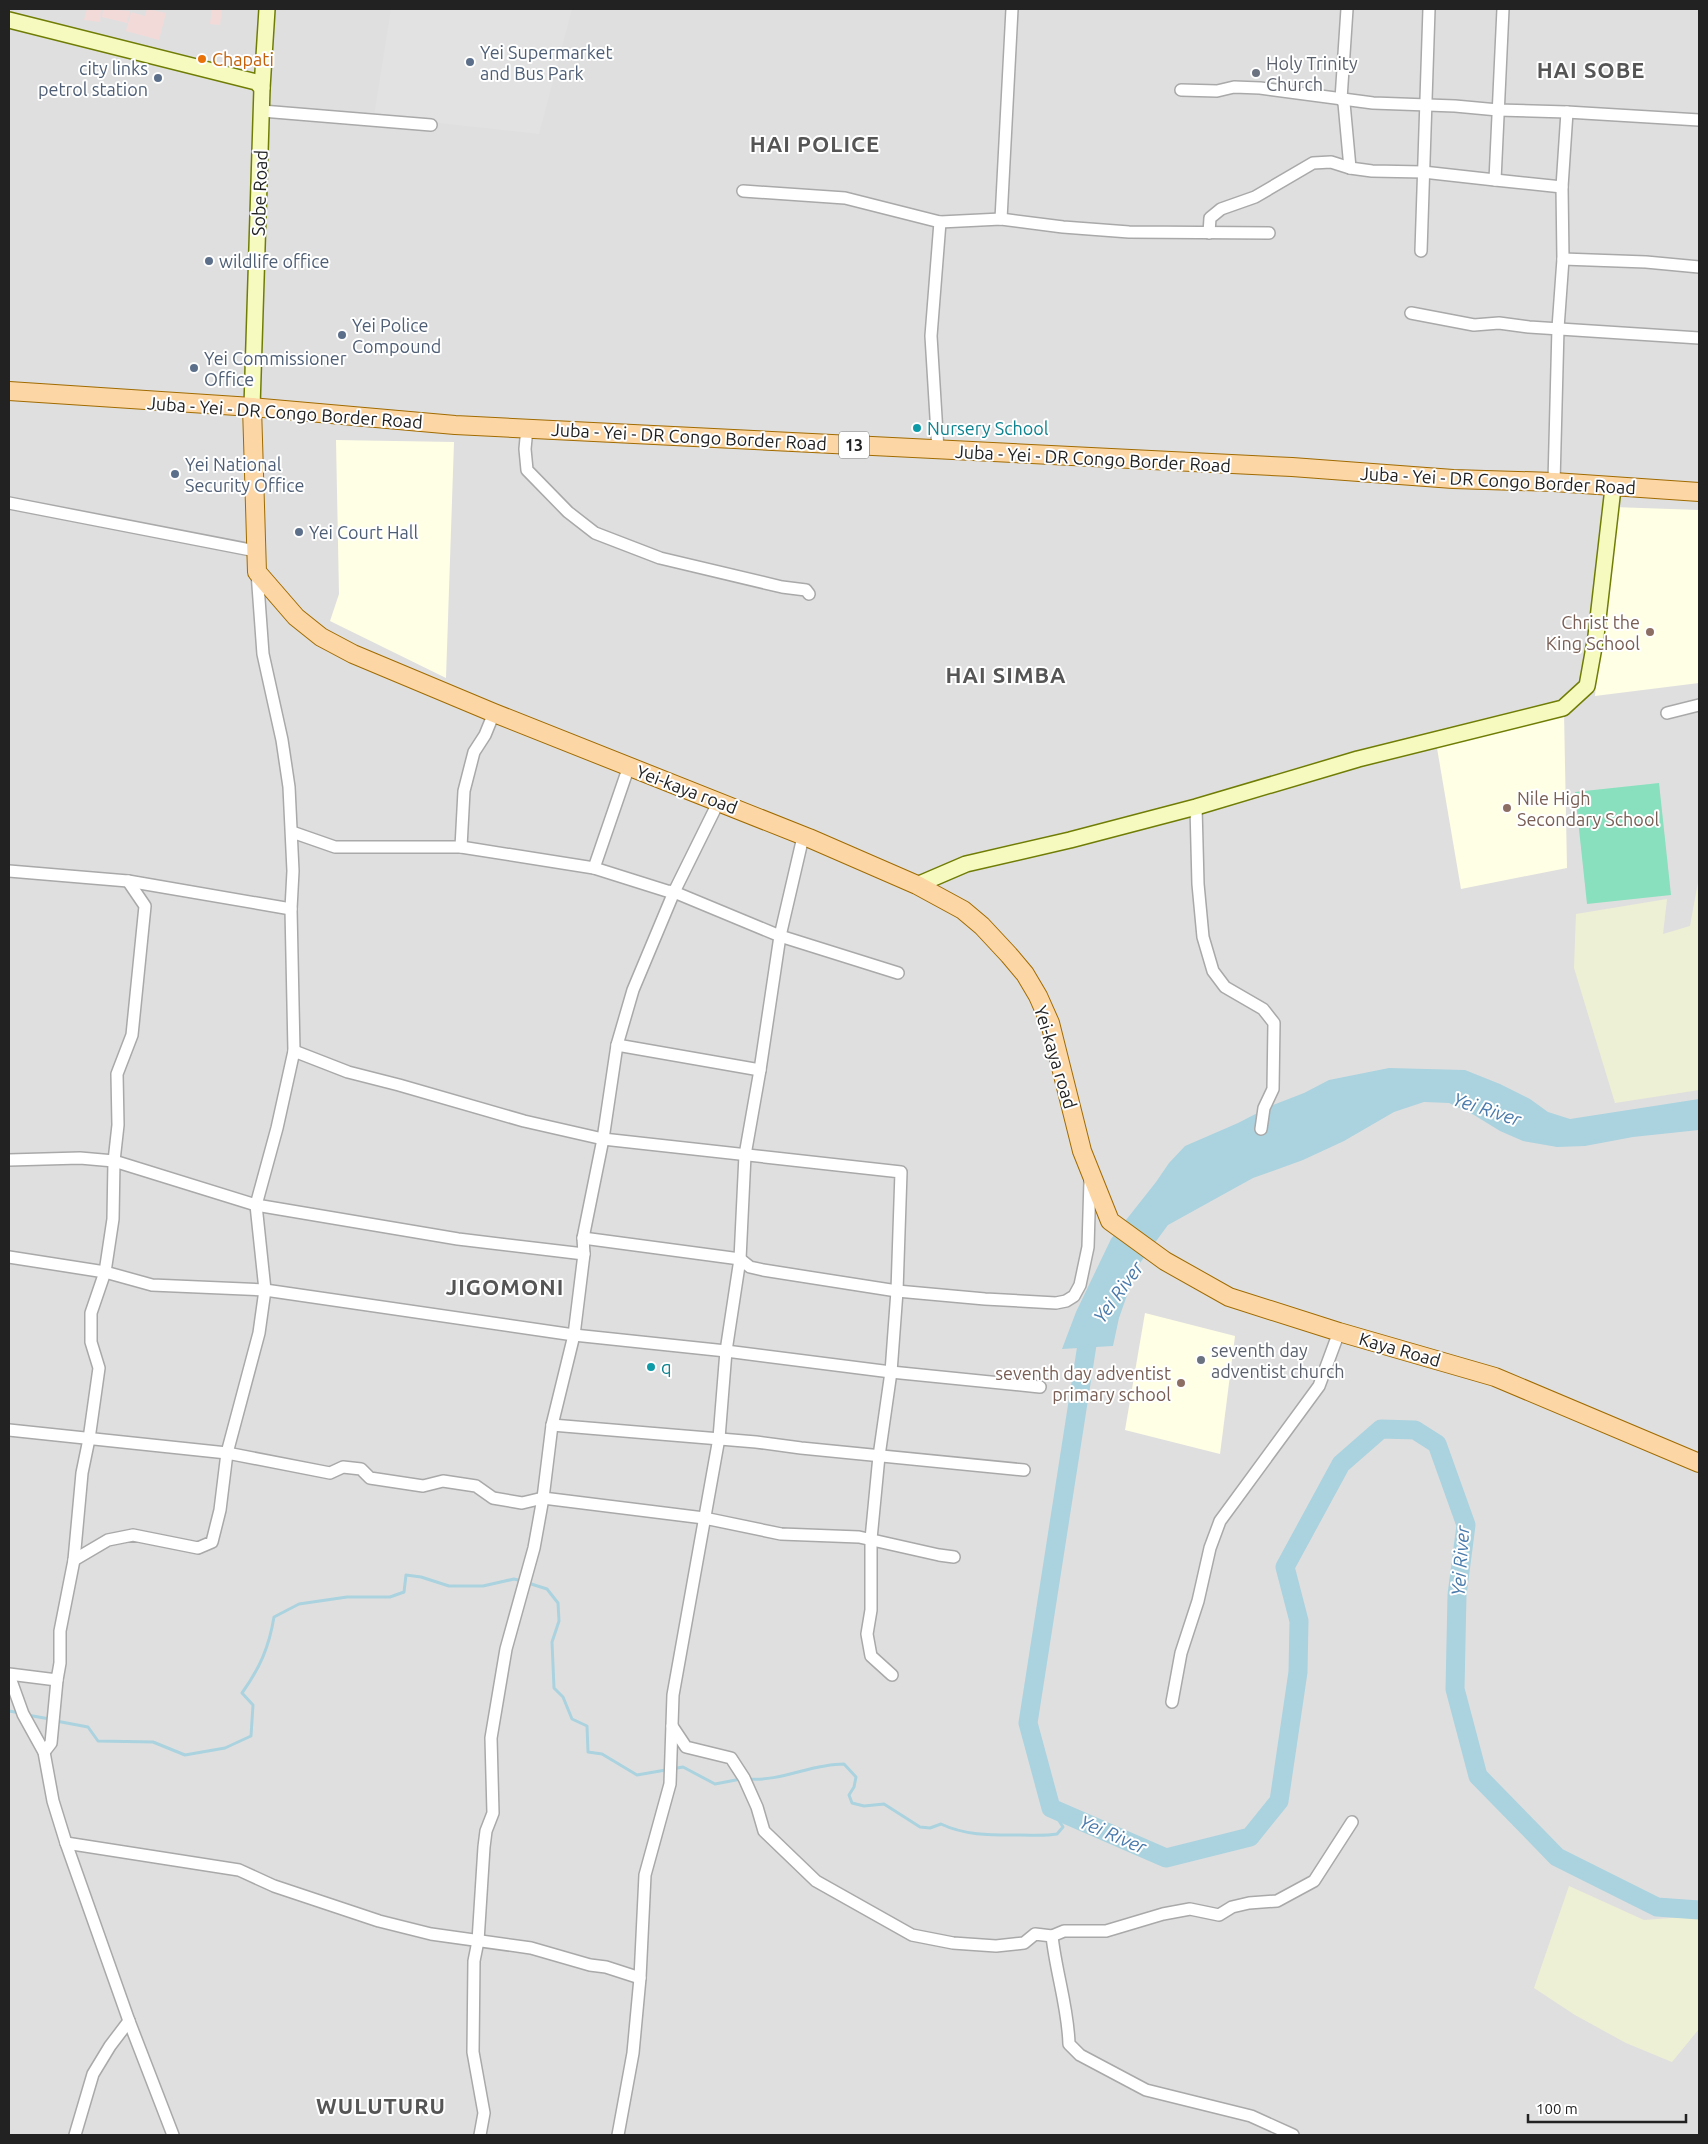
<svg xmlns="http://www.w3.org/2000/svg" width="1708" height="2144" font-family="Ubuntu,sans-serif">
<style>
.residential{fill:#e0dfdf}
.commercial{fill:#f2dad9}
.education{fill:#ffffe5}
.farmland{fill:#eef0d5}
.pitch{fill:#88e0be}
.parking{fill:#e2e2e2}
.water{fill:#aad3df}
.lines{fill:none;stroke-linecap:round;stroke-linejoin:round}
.stream{stroke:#aad3df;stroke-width:3}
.river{stroke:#aad3df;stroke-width:19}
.street-casing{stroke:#a9a9a9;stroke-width:14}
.secondary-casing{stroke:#707d05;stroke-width:18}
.primary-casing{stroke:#a06b00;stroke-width:20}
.street{stroke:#fff;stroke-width:11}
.secondary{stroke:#f7fabf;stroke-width:15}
.primary{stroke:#fcd6a4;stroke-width:18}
.food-dot{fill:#e8710a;stroke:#fff;stroke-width:2}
.service-dot{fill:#5c6f8a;stroke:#fff;stroke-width:2}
.worship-dot{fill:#6b7280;stroke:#fff;stroke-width:2}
.culture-dot{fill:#0f9aa8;stroke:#fff;stroke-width:2}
.education-dot{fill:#8d6e63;stroke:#fff;stroke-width:2}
.labels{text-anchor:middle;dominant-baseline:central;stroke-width:4;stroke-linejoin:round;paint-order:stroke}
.shield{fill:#fff;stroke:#646464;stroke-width:1}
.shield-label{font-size:16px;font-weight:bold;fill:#222}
.service-label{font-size:18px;fill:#4e5e75;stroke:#fff;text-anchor:start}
.food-label{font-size:18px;fill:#c56008;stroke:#fff;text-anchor:start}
.worship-label{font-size:18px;fill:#5b616d;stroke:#fff;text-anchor:start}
.street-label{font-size:18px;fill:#222;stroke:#fff}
.culture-label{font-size:18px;fill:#0d838f;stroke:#fff;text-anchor:start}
.education-label{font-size:18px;fill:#785e54;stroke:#fff;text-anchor:end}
.water-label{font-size:19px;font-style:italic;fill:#4a7aab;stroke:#fff}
.district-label{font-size:22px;font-weight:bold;letter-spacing:1px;fill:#555;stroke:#fff}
</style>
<rect width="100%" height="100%" fill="#f2efe9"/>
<!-- residential -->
<rect class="residential" x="9" y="9" width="1690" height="2126"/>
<!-- commercial -->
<g class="commercial">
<path d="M 87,9 L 101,9 L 100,22 L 84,20 Z"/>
<path d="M 103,9 L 130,11 L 127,23 L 102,17 Z"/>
<path d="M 147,9 L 166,13 L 159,40 L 126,31 L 131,12 L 145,16 Z"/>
<path d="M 212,9 L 222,9 L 220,25 L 210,24 Z"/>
</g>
<!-- education -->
<g class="education">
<path d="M 336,440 L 454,442 L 446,678 L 330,621 L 339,594 Z"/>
<path d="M 1613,507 L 1699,510 L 1699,683 L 1595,696 Z"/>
<path d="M 1564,713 L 1567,868 L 1461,889 L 1437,748 Z"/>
<path d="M 1145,1313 L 1235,1336 L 1220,1454 L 1125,1430 Z"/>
</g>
<!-- farmland -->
<g class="farmland">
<path d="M 1699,877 L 1699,1090 L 1615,1103 L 1574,968 L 1576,914 L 1667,899 L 1663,934 L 1690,926 Z"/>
<path d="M 1569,1886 L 1644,1920 L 1699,1916 L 1699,2029 L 1672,2062 L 1626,2043 L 1575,2015 L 1534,1988 Z"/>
</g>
<!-- pitch -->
<path class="pitch" d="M 1659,783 L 1671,895 L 1587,904 L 1575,792 Z"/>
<!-- parking -->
<path class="parking" d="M 391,9 L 572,9 L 539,134 L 374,116 Z"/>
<!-- water -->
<path class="water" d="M 1389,1068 L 1465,1070 L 1500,1084 L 1530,1099 L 1548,1112 L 1570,1119 L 1699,1099 L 1699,1130 L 1633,1137 L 1585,1146 L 1557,1147 L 1523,1141 L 1500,1131 L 1474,1115 L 1449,1103 L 1424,1102 L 1394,1112 L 1344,1141 L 1303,1160 L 1253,1178 L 1168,1225 L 1137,1267 L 1119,1318 L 1113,1346 L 1062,1349 L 1076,1312 L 1111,1239 L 1156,1182 L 1169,1163 L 1185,1146 L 1238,1123 L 1273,1105 L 1304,1093 L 1329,1080 Z"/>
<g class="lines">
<!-- stream -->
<g class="stream">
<path d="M 528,1583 L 547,1589 L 558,1603 L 559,1621 L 552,1642 L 554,1688 L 563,1697 L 572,1719 L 587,1726 L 588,1752 L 602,1754 L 637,1775 L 683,1767 L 715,1784 L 741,1779"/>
<path d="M 9,1711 L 20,1713"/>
<path d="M 27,1715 L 50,1719"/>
<path d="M 56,1721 L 88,1727 L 98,1741 L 153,1742 L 185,1755 L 225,1748 L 251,1736 L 253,1705 L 242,1693 C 260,1668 269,1647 274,1617 L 299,1604 L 347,1597 L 390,1597 L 404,1592 L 406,1575 L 421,1577 L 449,1586 L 483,1586 L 514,1579 L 522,1581"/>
<path d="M 747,1779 C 781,1782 810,1764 844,1764 L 856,1777 L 854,1787 L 849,1795 L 852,1803 L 864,1806 L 884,1804 L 920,1827 L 930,1828 L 941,1824 C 966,1836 993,1835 1021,1835 C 1034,1835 1044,1836 1057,1834 L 1063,1827 L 1051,1808"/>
</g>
<!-- river -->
<path class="river" d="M 1094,1325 L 1089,1332 L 1028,1723 L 1051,1808 L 1166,1858 L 1250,1837 L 1279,1801 L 1298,1672 L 1299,1621 L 1285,1567 L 1341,1464 L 1381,1429 L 1415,1430 L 1437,1444 L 1466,1525 L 1457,1595 L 1455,1689 L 1478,1776 L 1557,1857 L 1657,1907 L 1699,1910"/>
<!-- street casing -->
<g class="street-casing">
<g id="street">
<path d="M 1347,9 L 1341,99 L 1344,103 L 1350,168"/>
<path d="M 1181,90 L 1217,91 L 1234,87 L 1260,88 L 1373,103 L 1455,106 L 1498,110 L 1567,112 L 1699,120"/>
<path d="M 262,111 L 431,125"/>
<path d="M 1495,180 L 1562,187"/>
<path d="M 743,191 L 845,198 L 940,222 L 1001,219 L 1063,227 L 1129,232 L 1269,233"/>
<path d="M 1001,219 L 1012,9"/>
<path d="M 1209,233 L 1210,218 L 1221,209 L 1255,197 L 1313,163 L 1331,162 L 1350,168 L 1372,171 L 1423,172 L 1495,180 L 1503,9"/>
<path d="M 1421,251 L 1429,9"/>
<path d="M 1563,259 L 1646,262 L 1699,267"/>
<path d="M 1411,313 L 1474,325 L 1499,323 L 1529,327 L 1699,338"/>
<path d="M 527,428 L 525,449 L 527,470 L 568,512 L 595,533 L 660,558 L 782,587 L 806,590 L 809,594"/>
<path d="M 938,450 L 931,336 L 940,222"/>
<path d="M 1554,482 L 1558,328 L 1563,259 L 1562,187 L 1567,112"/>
<path d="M 9,503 L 256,551"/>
<path d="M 1667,713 L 1699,705"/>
<path d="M 1196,807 L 1198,884 L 1203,937 L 1213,971 L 1225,987 L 1263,1009 L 1274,1023 L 1273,1089 L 1264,1108 L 1261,1129"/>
<path d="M 292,832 L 335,847 L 461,847 L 594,868 L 667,891 L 674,892 L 780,936 L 898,973"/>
<path d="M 461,847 L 464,791 L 474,752 L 485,735 L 494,713"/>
<path d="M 594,868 L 629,766"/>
<path d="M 9,871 L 128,881 L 291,909"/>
<path d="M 617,1045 L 760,1070"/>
<path d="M 294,1051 L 348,1072 L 399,1085 L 524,1121 L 603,1139 L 901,1172 L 897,1291 L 891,1372 L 879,1456 L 871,1539 L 871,1610 L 867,1634 L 871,1656 L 892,1675"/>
<path d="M 9,1160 L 80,1158 L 114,1161 L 256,1205 L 458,1239 L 584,1254"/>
<path d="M 583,1238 L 740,1259 L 750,1267 L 763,1270 L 897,1291 L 985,1299 L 1056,1303 L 1066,1301 L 1074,1296 L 1080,1285 L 1088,1247 L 1090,1180"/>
<path d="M 9,1257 L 105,1272 L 152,1285 L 265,1290 L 574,1335 L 726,1351 L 891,1372 L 1040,1387"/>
<path d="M 552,1425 L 756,1442 L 801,1448 L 1024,1470"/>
<path d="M 9,1430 L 227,1453 L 330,1473 L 343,1467 L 361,1469 L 370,1478 L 423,1486 L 443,1481 L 476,1486 L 493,1498 L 522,1503 L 543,1498 L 704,1518 L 781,1534 L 859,1537 L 939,1555 L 954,1557"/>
<path d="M 74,1560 L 108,1540 L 133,1535 L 198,1548 L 212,1542 L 220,1510 L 227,1453 L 259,1333 L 265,1290 L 256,1205 L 277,1128 L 294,1051 L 291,909 L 293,871 L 289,787 L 282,740 L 263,654 L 257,572"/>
<path d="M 9,1674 L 57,1680 L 60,1663 L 60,1631 L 74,1560 L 82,1473 L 89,1439 L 99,1368 L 91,1342 L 91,1313 L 105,1272 L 113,1219 L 114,1161 L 118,1125 L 117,1074 L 132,1035 L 145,906 L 128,881"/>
<path d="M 9,1675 L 23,1714 L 44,1752 L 53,1801 L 66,1843 L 129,2021 L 173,2135"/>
<path d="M 1172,1702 L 1181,1653 L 1198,1601 L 1210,1548 L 1220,1521 L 1319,1386 L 1339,1332"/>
<path d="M 672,1726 L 686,1747 L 731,1758 L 744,1778 L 757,1807 L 764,1831 L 816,1881 L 912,1935 L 953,1943 L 996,1946 L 1024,1943 L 1035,1934 L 1052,1936 C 1056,1973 1068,2007 1069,2044 L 1080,2055 L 1146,2090 L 1251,2116 L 1293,2135"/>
<path d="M 44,1752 L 51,1743 L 57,1680"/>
<path d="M 66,1843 L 239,1870 L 274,1886 L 379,1921 L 431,1934 L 531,1948 L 590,1965 L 606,1967 L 640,1978"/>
<path d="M 1052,1936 L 1064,1931 L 1106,1931 L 1163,1914 L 1190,1909 L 1219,1915 L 1232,1907 L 1249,1903 L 1277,1901 L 1314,1881 L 1352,1822"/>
<path d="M 75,2135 L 93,2074 L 110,2046 L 129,2021"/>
<path d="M 480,2135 L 484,2113 L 473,2052 L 474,1961 L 478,1941 L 484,1847 L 486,1831 L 493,1813 L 491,1738 L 506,1649 L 534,1548 L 543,1498 L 552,1425 L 574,1335 L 584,1254 L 583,1238 L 603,1139 L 617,1045 L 633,990 L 674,892 L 719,801"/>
<path d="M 618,2135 L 633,2053 L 640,1978 L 645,1875 L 670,1784 L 673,1695 L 719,1438 L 726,1351 L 740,1259 L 745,1155 L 760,1070 L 780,936 L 803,837"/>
</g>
</g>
<!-- secondary casing -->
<g class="secondary-casing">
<g id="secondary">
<path d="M 9,20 L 256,82 L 262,88"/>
<path d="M 252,407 L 262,88 L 267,9"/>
<path d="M 917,885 L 966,864 L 1070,840 L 1196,807 L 1358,759 L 1563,708 L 1587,686 L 1596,636 L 1613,488"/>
</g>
</g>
<!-- primary casing -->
<g class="primary-casing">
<g id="primary">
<path d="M 9,391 L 252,407 L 455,425 L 1292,467 L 1453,479 L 1554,482 L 1699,492"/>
<path d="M 252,407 L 257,572 L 296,617 L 321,637 L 353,654 L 494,713 L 809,838 L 917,885 L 963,910 L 982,926 L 1009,955 L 1025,974 L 1038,996 L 1050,1023 L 1082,1151 L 1110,1221 L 1165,1261 L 1229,1297 L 1339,1332 L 1495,1377 L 1699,1463"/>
</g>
</g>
<!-- street -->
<use href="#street" class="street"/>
<!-- secondary -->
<use href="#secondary" class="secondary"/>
<!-- primary -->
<use href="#primary" class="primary"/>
</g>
<!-- markers -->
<circle class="food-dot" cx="202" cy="59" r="5"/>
<g class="service-dot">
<circle cx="470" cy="62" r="5"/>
<circle cx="158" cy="78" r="5"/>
<circle cx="209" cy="261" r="5"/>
<circle cx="342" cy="335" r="5"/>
<circle cx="194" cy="368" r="5"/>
<circle cx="175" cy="474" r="5"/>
<circle cx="299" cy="532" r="5"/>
</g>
<g class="worship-dot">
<circle cx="1256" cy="73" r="5"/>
<circle cx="1201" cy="1360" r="5"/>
</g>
<g class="culture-dot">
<circle cx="917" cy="428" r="5"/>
<circle cx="651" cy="1367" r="5"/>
</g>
<g class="education-dot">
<circle cx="1650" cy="632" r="5"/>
<circle cx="1507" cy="808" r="5"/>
<circle cx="1181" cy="1383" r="5"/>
</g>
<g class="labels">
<!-- shield labels -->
<rect class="shield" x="839" y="431.5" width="30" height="27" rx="4"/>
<g class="shield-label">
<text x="854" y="445">13</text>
</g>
<!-- service labels -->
<g class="service-label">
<text x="480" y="52">Yei Supermarket<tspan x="480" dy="21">and Bus Park</tspan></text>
<text x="148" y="68" text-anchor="end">city links<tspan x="148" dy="21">petrol station</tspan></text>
<text x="219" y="261">wildlife office</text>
<text x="352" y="325">Yei Police<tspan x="352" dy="21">Compound</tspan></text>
<text x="204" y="358">Yei Commissioner<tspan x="204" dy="21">Office</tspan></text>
<text x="185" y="464">Yei National<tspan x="185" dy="21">Security Office</tspan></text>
<text x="309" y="532">Yei Court Hall</text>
</g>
<!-- food labels -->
<g class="food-label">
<text x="212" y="59">Chapati</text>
</g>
<!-- worship labels -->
<g class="worship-label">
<text x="1266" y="63">Holy Trinity<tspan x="1266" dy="21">Church</tspan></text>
<text x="1211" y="1350">seventh day<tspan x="1211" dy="21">adventist church</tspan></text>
</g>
<!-- street labels -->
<g class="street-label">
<text transform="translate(259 193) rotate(-88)">Sobe Road</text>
<text transform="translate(285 412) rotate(4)">Juba - Yei - DR Congo Border Road</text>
<text transform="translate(689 436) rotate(3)">Juba - Yei - DR Congo Border Road</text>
<text transform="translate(1093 458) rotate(3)">Juba - Yei - DR Congo Border Road</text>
<text transform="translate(1498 480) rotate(3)">Juba - Yei - DR Congo Border Road</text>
<text transform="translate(687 789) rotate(21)">Yei-kaya road</text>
<text transform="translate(1056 1057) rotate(73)">Yei-kaya road</text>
<text transform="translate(1400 1349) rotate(16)">Kaya Road</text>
</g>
<!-- culture labels -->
<g class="culture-label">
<text x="927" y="428">Nursery School</text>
<text x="661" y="1367">q</text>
</g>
<!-- education labels -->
<g class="education-label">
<text x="1640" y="622">Christ the<tspan x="1640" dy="21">King School</tspan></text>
<text x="1517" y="798" text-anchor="start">Nile High<tspan x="1517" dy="21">Secondary School</tspan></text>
<text x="1171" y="1373">seventh day adventist<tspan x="1171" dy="21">primary school</tspan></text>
</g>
<!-- water labels -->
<g class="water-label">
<text transform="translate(1487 1109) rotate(18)">Yei River</text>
<text transform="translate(1118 1292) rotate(-54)">Yei River</text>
<text transform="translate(1460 1561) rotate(-86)">Yei River</text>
<text transform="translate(1113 1834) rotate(23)">Yei River</text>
</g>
<!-- district labels -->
<g class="district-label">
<text x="1591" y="69">HAI SOBE</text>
<text x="815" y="143">HAI POLICE</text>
<text x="1006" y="674">HAI SIMBA</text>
<text x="505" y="1286">JIGOMONI</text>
<text x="381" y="2105">WULUTURU</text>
</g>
</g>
<!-- border -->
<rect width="1708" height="2144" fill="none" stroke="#222222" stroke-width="20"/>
<!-- scale -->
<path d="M1528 2114v8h158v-8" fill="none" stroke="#222222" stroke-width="2.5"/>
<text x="1536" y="2114" font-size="15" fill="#222222" stroke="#ffffff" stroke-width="4" paint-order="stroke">100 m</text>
</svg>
